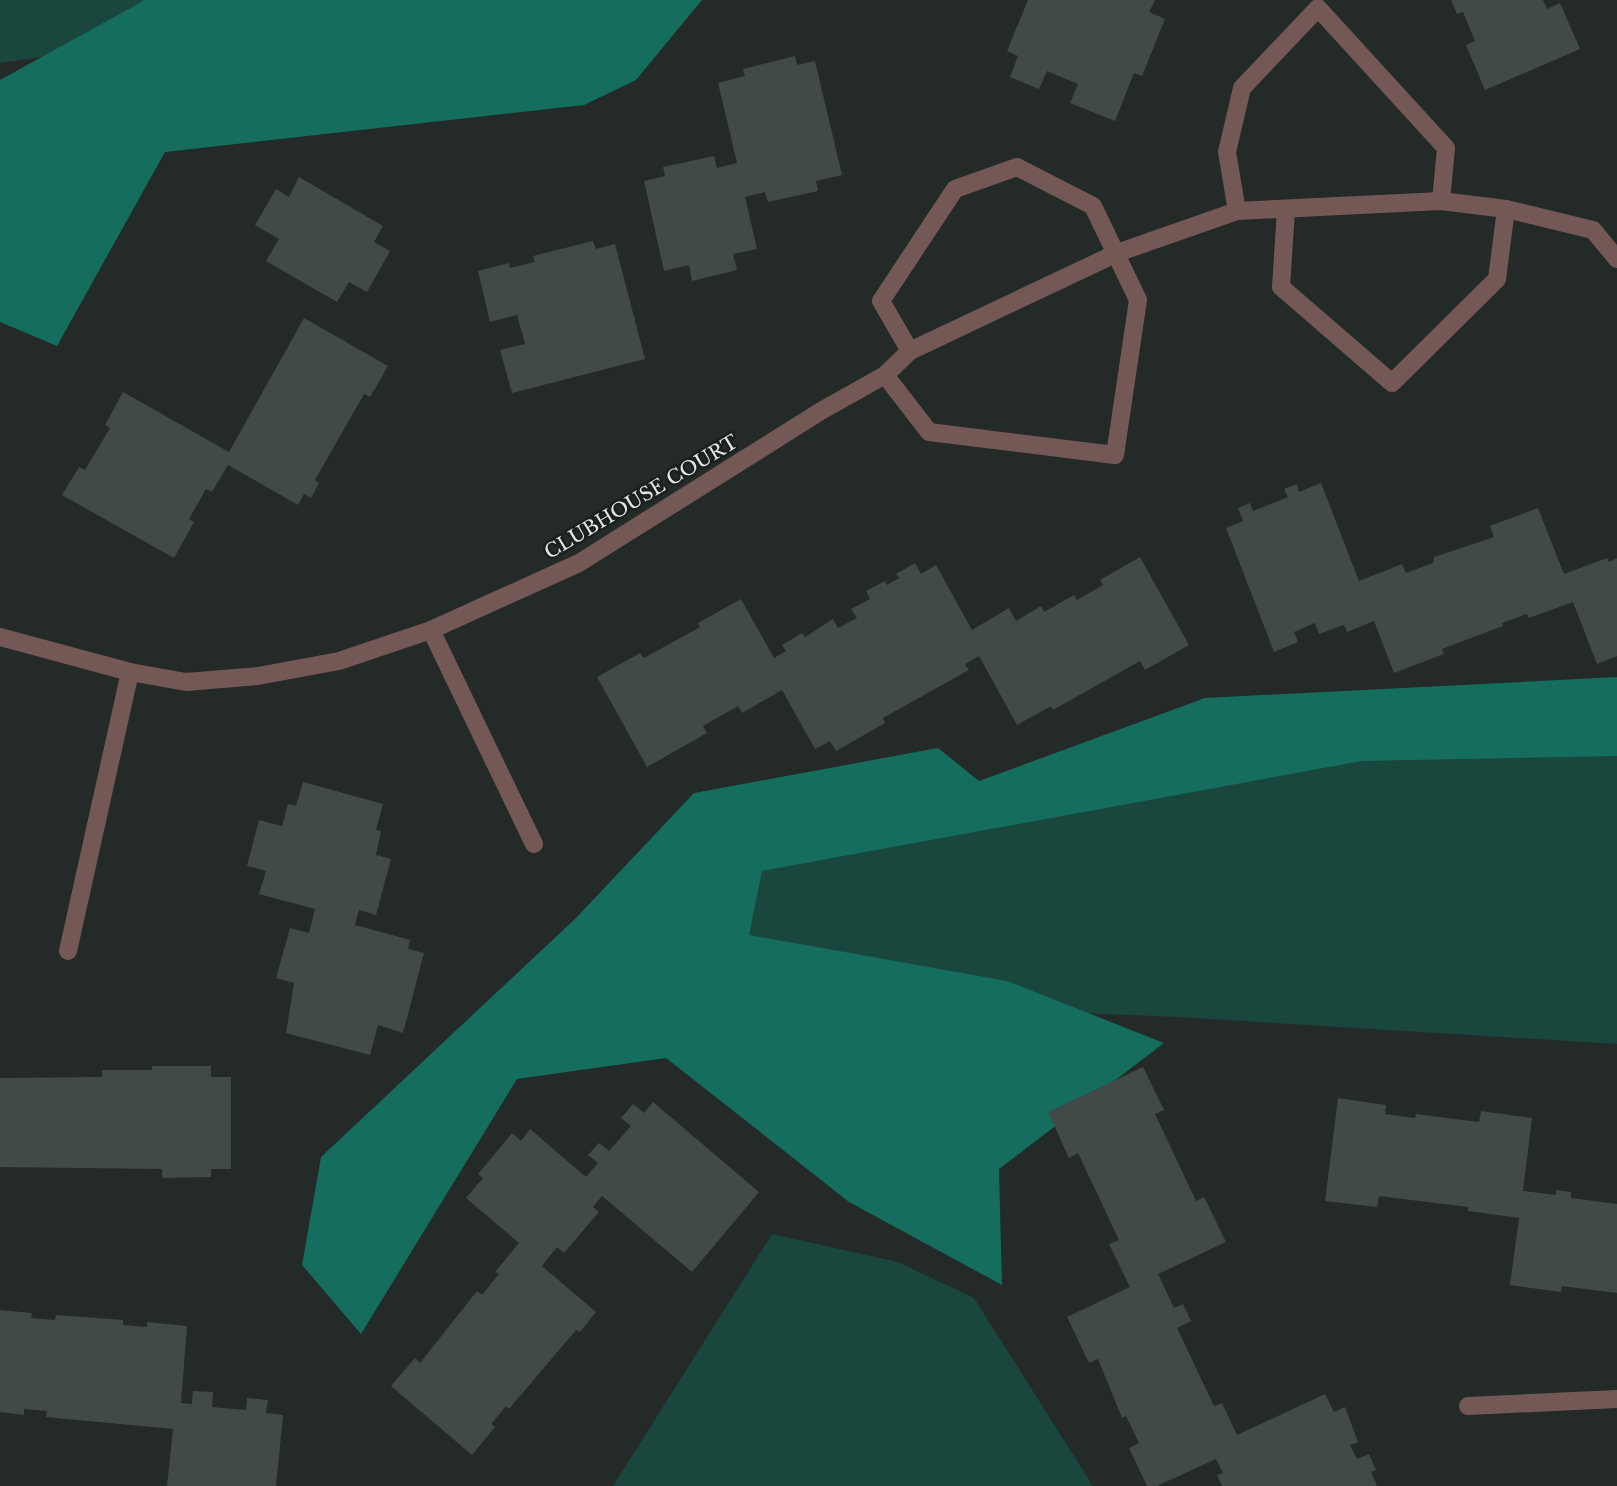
<svg xmlns="http://www.w3.org/2000/svg" width="1617" height="1486" font-family="'Libre Baskerville',serif">
<style>
.green{fill:#19463d}
.forest{fill:#156d5d}
.building{fill:#424a47}
.lines{fill:none;stroke-linecap:round;stroke-linejoin:round}
.street{stroke:#745856;stroke-width:18}
.labels{text-anchor:middle;dominant-baseline:central;stroke-width:5;stroke-linejoin:round;paint-order:stroke}
.street-label{font-size:19px;fill:#e3e8e7;stroke:#19201e}
</style>
<rect width="100%" height="100%" fill="#232a28"/>
<!-- green -->
<g class="green">
<path d="M 0,0 L 436,0 L 0,63 Z"/>
<path d="M 1617,706 L 1617,1044 L 1178,1017 L 798,1002 L 707,975 L 713,861 Z"/>
<path d="M 772,1234 L 898,1262 L 974,1298 L 1093,1486 L 613,1486 Z"/>
</g>
<!-- forest -->
<g class="forest">
<path d="M 145,0 L 702,0 L 636,80 L 584,105 L 165,152 L 57,346 L 0,322 L 0,80 Z"/>
<path d="M 1617,677 L 1617,756 L 1362,761 L 762,871 L 749,935 L 1007,981 L 1164,1043 L 999,1169 L 1002,1285 L 849,1202 L 666,1058 L 517,1079 L 361,1334 L 302,1265 L 321,1157 L 576,918 L 694,793 L 938,748 L 979,781 L 1205,698 Z"/>
</g>
<!-- building -->
<g class="building">
<path d="M 1028,0 L 1155,0 L 1149,12 L 1165,19 L 1142,76 L 1134,73 L 1115,121 L 1070,103 L 1078,84 L 1047,71 L 1039,89 L 1010,77 L 1018,56 L 1007,51 Z"/>
<path d="M 1451,0 L 1543,0 L 1547,9 L 1560,3 L 1580,49 L 1485,90 L 1466,45 L 1475,41 L 1463,12 L 1457,14 Z"/>
<path d="M 795,56 L 797,65 L 815,61 L 842,175 L 816,181 L 818,191 L 768,202 L 765,192 L 745,197 L 757,249 L 733,254 L 737,270 L 692,281 L 689,265 L 664,271 L 644,181 L 665,176 L 663,167 L 714,156 L 717,168 L 737,163 L 718,83 L 745,76 L 743,69 Z"/>
<path d="M 299,177 L 383,226 L 374,242 L 390,251 L 367,292 L 349,282 L 337,302 L 266,261 L 279,239 L 255,225 L 276,189 L 289,197 Z"/>
<path d="M 593,241 L 596,249 L 615,244 L 645,359 L 512,393 L 500,350 L 525,344 L 517,315 L 490,322 L 478,271 L 509,263 L 510,268 L 535,262 L 533,256 Z"/>
<path d="M 304,318 L 388,366 L 370,397 L 364,394 L 315,480 L 319,483 L 311,498 L 304,494 L 298,505 L 228,465 L 212,492 L 206,489 L 189,519 L 194,522 L 174,558 L 62,495 L 79,467 L 85,470 L 110,428 L 105,425 L 123,392 L 229,452 Z"/>
<path d="M 1321,483 L 1359,581 L 1402,564 L 1406,573 L 1433,563 L 1434,557 L 1494,537 L 1490,526 L 1538,508 L 1564,574 L 1607,558 L 1609,562 L 1617,558 L 1617,656 L 1597,664 L 1573,602 L 1529,618 L 1527,614 L 1502,623 L 1503,626 L 1442,649 L 1444,654 L 1394,673 L 1374,621 L 1347,632 L 1344,625 L 1319,634 L 1315,623 L 1294,632 L 1298,642 L 1274,652 L 1226,528 L 1243,521 L 1238,508 L 1250,503 L 1253,511 L 1288,497 L 1284,489 L 1297,484 L 1299,492 Z"/>
<path d="M 1140,557 L 1189,645 L 1145,670 L 1140,661 L 1053,710 L 1051,706 L 1017,725 L 979,656 L 965,664 L 969,670 L 883,718 L 885,723 L 836,751 L 830,741 L 815,749 L 782,690 L 742,713 L 738,706 L 703,726 L 707,733 L 647,767 L 597,677 L 640,653 L 644,658 L 700,627 L 698,623 L 741,599 L 774,658 L 786,651 L 782,645 L 802,633 L 805,637 L 833,619 L 838,628 L 857,618 L 851,609 L 870,599 L 866,591 L 885,581 L 887,585 L 899,578 L 896,574 L 915,563 L 921,574 L 936,565 L 972,630 L 1009,608 L 1016,621 L 1041,606 L 1044,612 L 1074,595 L 1077,600 L 1103,585 L 1100,580 Z"/>
<path d="M 303,782 L 383,804 L 376,830 L 381,831 L 376,855 L 391,859 L 376,915 L 359,910 L 355,925 L 410,940 L 408,949 L 424,953 L 403,1033 L 378,1025 L 370,1055 L 286,1033 L 294,983 L 276,978 L 290,928 L 309,933 L 315,909 L 259,894 L 266,871 L 247,866 L 259,820 L 282,826 L 288,804 L 296,806 Z"/>
<path d="M 152,1066 L 211,1066 L 211,1077 L 231,1077 L 231,1169 L 211,1169 L 211,1177 L 162,1178 L 162,1169 L 0,1167 L 0,1078 L 102,1077 L 102,1070 L 152,1070 Z"/>
<path d="M 1143,1067 L 1164,1110 L 1155,1114 L 1196,1201 L 1204,1197 L 1226,1242 L 1158,1274 L 1174,1308 L 1183,1304 L 1191,1321 L 1177,1328 L 1214,1406 L 1222,1403 L 1237,1435 L 1325,1394 L 1334,1412 L 1345,1407 L 1358,1442 L 1350,1445 L 1357,1459 L 1369,1454 L 1376,1470 L 1371,1472 L 1377,1486 L 1222,1486 L 1217,1475 L 1223,1473 L 1216,1459 L 1157,1486 L 1147,1486 L 1129,1448 L 1139,1443 L 1126,1416 L 1122,1418 L 1098,1359 L 1089,1363 L 1067,1317 L 1130,1287 L 1109,1244 L 1119,1240 L 1078,1153 L 1069,1158 L 1048,1112 Z"/>
<path d="M 1338,1098 L 1386,1105 L 1385,1114 L 1415,1118 L 1416,1114 L 1479,1122 L 1481,1111 L 1532,1118 L 1523,1191 L 1556,1195 L 1556,1190 L 1571,1192 L 1571,1198 L 1617,1204 L 1617,1293 L 1562,1286 L 1561,1292 L 1510,1285 L 1519,1218 L 1468,1211 L 1468,1207 L 1379,1196 L 1377,1207 L 1325,1201 Z"/>
<path d="M 653,1102 L 759,1192 L 692,1272 L 602,1196 L 593,1207 L 599,1212 L 564,1253 L 557,1247 L 542,1266 L 596,1312 L 580,1332 L 576,1330 L 509,1409 L 506,1406 L 491,1424 L 495,1427 L 472,1455 L 391,1386 L 415,1358 L 420,1363 L 477,1291 L 482,1295 L 499,1274 L 495,1272 L 519,1243 L 466,1198 L 483,1178 L 478,1174 L 512,1133 L 521,1141 L 530,1129 L 586,1177 L 598,1163 L 588,1155 L 599,1143 L 609,1151 L 631,1126 L 621,1118 L 633,1104 L 644,1113 Z"/>
<path d="M 0,1310 L 32,1313 L 31,1318 L 55,1320 L 56,1315 L 123,1320 L 123,1325 L 147,1327 L 147,1322 L 187,1326 L 181,1403 L 192,1404 L 193,1391 L 213,1392 L 212,1407 L 246,1410 L 247,1398 L 268,1400 L 266,1413 L 283,1415 L 276,1486 L 167,1486 L 173,1429 L 46,1417 L 47,1411 L 24,1409 L 24,1415 L 0,1412 Z"/>
</g>
<g class="lines">
<!-- street -->
<g class="street">
<path d="M 1286,210 L 1281,287 L 1392,383 L 1497,279 L 1506,209"/>
<path d="M 1237,211 L 1227,152 L 1242,88 L 1318,8 L 1446,148 L 1441,201"/>
<path d="M 885,375 L 929,432 L 1115,455 L 1138,300 L 1093,206 L 1017,167 L 955,189 L 881,301 L 910,351"/>
<path d="M 431,630 L 534,844"/>
<path d="M 0,637 L 130,672 L 186,682 L 258,676 L 339,661 L 431,630 L 579,563 L 821,411 L 885,375 L 910,351 L 1117,253 L 1237,211 L 1441,201 L 1506,209 L 1593,230 L 1617,259"/>
<path d="M 68,951 L 130,672"/>
<path d="M 1468,1406 L 1617,1399"/>
</g>
</g>
<g class="labels">
<!-- street labels -->
<g class="street-label">
<text transform="translate(641 497) rotate(-31)">CLUBHOUSE COURT</text>
</g>
</g>
</svg>
